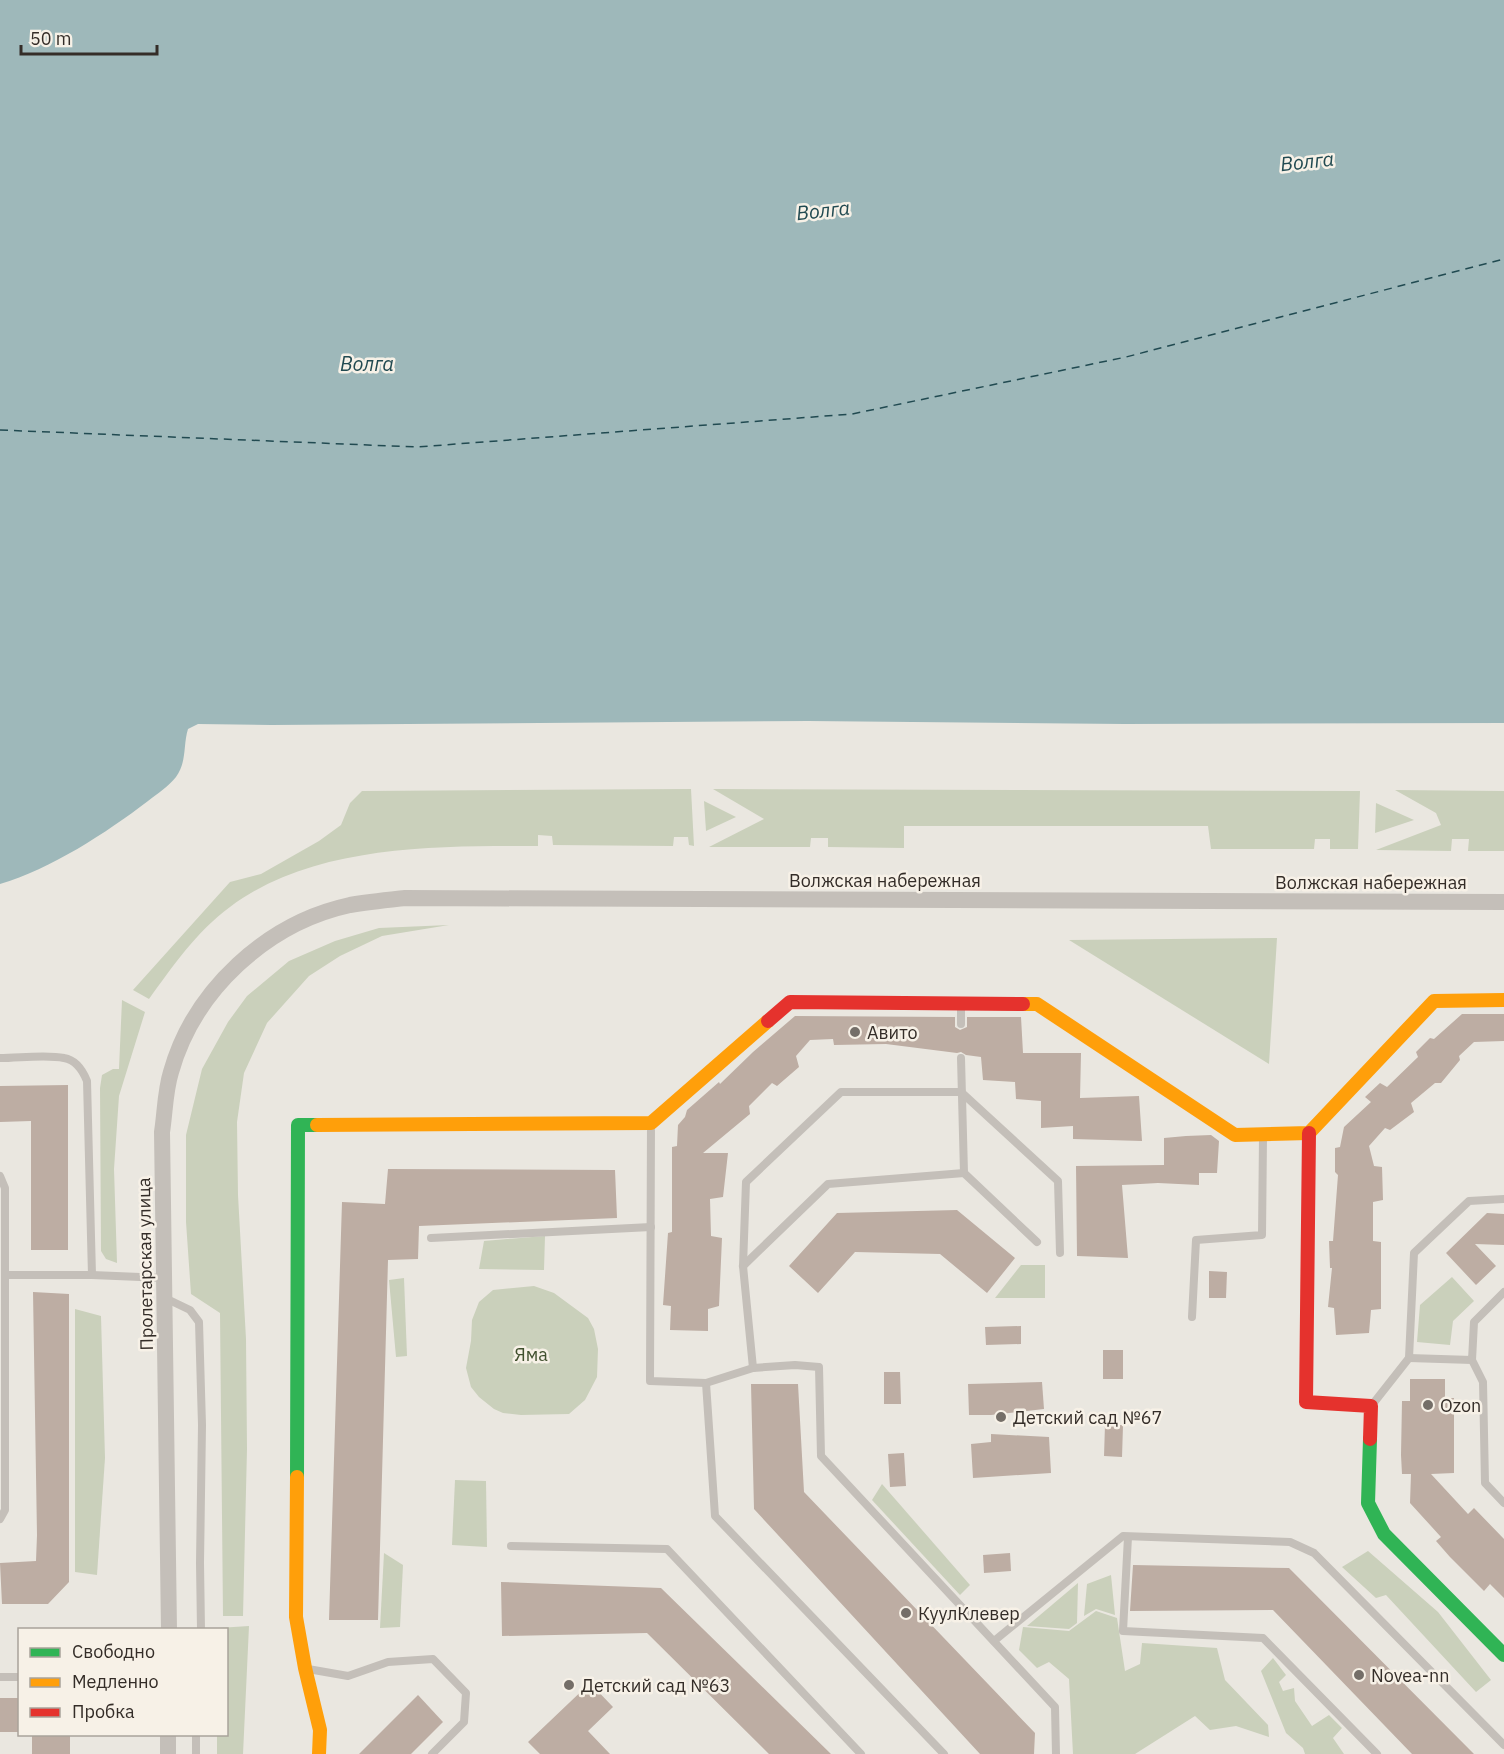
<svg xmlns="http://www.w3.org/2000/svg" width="1504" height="1754" font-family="'IBM Plex Sans',sans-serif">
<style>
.green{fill:#cad0bb}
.water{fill:#9eb8ba}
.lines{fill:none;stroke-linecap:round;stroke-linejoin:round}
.ferry{stroke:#214a51;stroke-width:1.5;stroke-dasharray:8 6;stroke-linecap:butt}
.building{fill:#bdada3}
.lane{stroke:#c4bfb9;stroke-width:8}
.street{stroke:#c4bfb9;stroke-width:16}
.fast{stroke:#30b455;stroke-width:14}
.slow{stroke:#ff9f0a;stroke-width:14}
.jam{stroke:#e5322d;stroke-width:14}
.poi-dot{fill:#746e68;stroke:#f7f1e7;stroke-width:2}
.labels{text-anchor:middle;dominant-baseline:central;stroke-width:5;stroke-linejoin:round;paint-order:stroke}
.street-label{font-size:18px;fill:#342d28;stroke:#f7f1e7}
.poi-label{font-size:18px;fill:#342d28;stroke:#f7f1e7;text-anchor:start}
.park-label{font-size:18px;fill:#40502e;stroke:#f7f1e7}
.water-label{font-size:20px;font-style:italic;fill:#214a51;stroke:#f7f1e7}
</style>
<rect width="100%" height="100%" fill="#eae7e0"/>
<!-- green -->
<g class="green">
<path d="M 691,789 L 694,846 L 689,845 L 688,837 L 674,837 L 673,846 L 553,845 L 552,836 L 538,835 L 538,846 C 439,846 313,844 230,907 C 196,932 173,966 149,999 L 133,990 L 230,882 L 261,874 L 319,841 L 341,825 L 350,803 L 362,791 Z"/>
<path d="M 713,789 L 1360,791 L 1358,849 L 1330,849 L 1330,839 L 1315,839 L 1314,849 L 1211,849 L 1208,826 L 904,826 L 904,848 L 828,847 L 828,838 L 811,838 L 810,847 L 709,847 L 764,819 Z"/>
<path d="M 1395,790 L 1504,791 L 1504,851 L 1468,851 L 1469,839 L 1452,839 L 1451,851 L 1376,850 L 1441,825 L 1436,813 Z"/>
<path d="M 704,801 L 736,817 L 706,831 Z"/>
<path d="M 1376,803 L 1414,820 L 1375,833 Z"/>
<path d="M 449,925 L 382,936 L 340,956 L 309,976 L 267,1023 L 244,1073 L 237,1122 L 238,1195 L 246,1339 L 247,1449 L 243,1616 L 223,1616 L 220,1313 L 191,1294 L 186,1222 L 186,1135 L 202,1069 L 228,1022 L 247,996 L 289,961 L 335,941 L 379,928 Z"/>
<path d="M 1277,938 L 1269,1064 L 1069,940 Z"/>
<path d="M 122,1000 L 145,1012 L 119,1096 L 114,1169 L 117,1263 L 106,1259 L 101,1251 L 100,1088 L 102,1075 L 113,1069 L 119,1069 Z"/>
<path d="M 545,1236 L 544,1270 L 479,1269 L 484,1241 Z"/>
<path d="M 1021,1265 L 1045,1265 L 1045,1298 L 995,1298 Z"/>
<path d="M 1452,1277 L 1474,1301 L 1453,1321 L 1450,1345 L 1417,1342 L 1420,1305 Z"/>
<path d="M 404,1278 L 407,1356 L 396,1357 L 389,1280 Z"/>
<path d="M 534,1286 L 554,1293 L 588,1318 L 594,1329 L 598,1349 L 597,1377 L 585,1400 L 569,1414 L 521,1415 L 503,1413 L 494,1409 L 479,1397 L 471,1387 L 466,1368 L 471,1341 L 472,1320 L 479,1302 L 493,1290 Z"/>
<path d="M 75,1309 L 101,1316 L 105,1458 L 97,1575 L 75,1572 Z"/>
<path d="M 455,1480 L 486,1481 L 487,1547 L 452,1545 Z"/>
<path d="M 882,1484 L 970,1585 L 960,1595 L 872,1500 Z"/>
<path d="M 1368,1551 L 1438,1612 L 1491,1680 L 1476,1692 L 1386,1595 L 1376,1598 L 1342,1567 Z"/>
<path d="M 384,1553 L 403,1565 L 400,1627 L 380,1628 Z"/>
<path d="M 1111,1575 L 1115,1615 L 1096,1609 L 1084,1616 L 1087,1584 Z"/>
<path d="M 1078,1583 L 1077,1623 L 1069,1629 L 1027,1626 Z"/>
<path d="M 1096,1611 L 1117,1618 L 1125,1671 L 1140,1664 L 1142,1643 L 1217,1648 L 1225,1680 L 1268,1725 L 1269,1737 L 1236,1726 L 1210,1730 L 1195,1716 L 1135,1754 L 1073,1754 L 1069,1679 L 1049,1662 L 1037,1668 L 1019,1650 L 1023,1627 L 1069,1631 Z"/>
<path d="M 249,1626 L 243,1754 L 217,1754 L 217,1735 L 226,1734 L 226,1630 L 217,1629 L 218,1628 Z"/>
<path d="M 1273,1658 L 1286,1675 L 1279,1682 L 1283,1691 L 1294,1688 L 1295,1701 L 1312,1726 L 1329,1715 L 1342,1728 L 1333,1738 L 1344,1754 L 1305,1754 L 1303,1748 L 1286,1733 L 1261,1671 Z"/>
</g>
<!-- water -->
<path class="water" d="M 0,0 L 1504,0 L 1504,723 L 1125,724 L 808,721 L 271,725 L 198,724 L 188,729 C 183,745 187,762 176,777 C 169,786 157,794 148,801 C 106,833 51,869 0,884 Z"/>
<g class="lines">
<!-- ferry -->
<path class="ferry" d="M 0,430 L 417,447 L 852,414 L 1126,357 L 1504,259"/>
</g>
<!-- building -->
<g class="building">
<path d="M 1462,1014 L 1504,1014 L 1504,1041 L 1474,1042 L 1459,1056 L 1460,1060 L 1441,1083 L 1435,1083 L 1411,1103 L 1414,1112 L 1390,1130 L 1385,1128 L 1369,1146 L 1374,1166 L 1382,1167 L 1383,1200 L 1373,1202 L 1373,1241 L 1381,1242 L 1381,1309 L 1371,1310 L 1369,1333 L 1336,1335 L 1334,1308 L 1328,1307 L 1332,1268 L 1330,1268 L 1329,1241 L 1333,1241 L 1338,1175 L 1335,1172 L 1335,1148 L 1340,1147 L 1344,1127 L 1371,1102 L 1365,1097 L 1380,1083 L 1387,1087 L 1418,1057 L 1416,1052 L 1430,1038 L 1434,1039 Z"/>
<path d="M 795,1016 L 955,1017 L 955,1027 L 960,1030 L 967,1027 L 967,1017 L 1021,1017 L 1023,1053 L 1081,1053 L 1080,1098 L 1139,1096 L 1142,1141 L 1073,1139 L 1073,1126 L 1041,1128 L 1041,1101 L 1016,1099 L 1015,1082 L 983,1080 L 981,1057 L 966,1055 L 961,1052 L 957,1053 L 886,1044 L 834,1045 L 833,1039 L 810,1040 L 796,1056 L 799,1067 L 777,1086 L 772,1083 L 749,1106 L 750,1114 L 703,1153 L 728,1153 L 723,1197 L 710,1199 L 711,1236 L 722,1238 L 719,1306 L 708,1309 L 708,1331 L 670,1330 L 671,1306 L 663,1305 L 668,1233 L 672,1232 L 672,1147 L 677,1146 L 678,1125 L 685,1117 L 687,1110 L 719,1082 L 720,1084 L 753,1052 Z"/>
<path d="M 68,1085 L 68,1250 L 31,1250 L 31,1121 L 0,1122 L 0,1086 Z"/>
<path d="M 1211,1135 L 1219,1141 L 1217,1173 L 1199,1173 L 1199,1185 L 1158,1183 L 1122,1185 L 1128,1258 L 1077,1256 L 1076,1166 L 1164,1165 L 1164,1138 L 1186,1136 Z"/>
<path d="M 388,1169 L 615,1170 L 617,1218 L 419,1226 L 418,1259 L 388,1260 L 378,1620 L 329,1620 L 342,1202 L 385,1204 Z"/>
<path d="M 957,1210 L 1015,1258 L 987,1293 L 940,1254 L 855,1252 L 818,1293 L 789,1266 L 837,1213 Z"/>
<path d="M 1487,1213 L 1504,1214 L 1504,1245 L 1475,1244 L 1496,1266 L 1476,1285 L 1446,1253 Z"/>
<path d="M 1209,1271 L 1227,1272 L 1226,1298 L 1209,1298 Z"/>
<path d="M 33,1292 L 69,1294 L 69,1582 L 48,1604 L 2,1604 L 0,1563 L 36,1561 L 37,1535 Z"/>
<path d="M 1021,1326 L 1021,1344 L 986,1345 L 985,1327 Z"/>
<rect x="1103" y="1350" width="20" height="29"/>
<path d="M 884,1372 L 900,1372 L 901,1404 L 884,1404 Z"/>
<path d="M 1410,1379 L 1445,1379 L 1445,1398 L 1454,1398 L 1454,1473 L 1431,1474 L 1468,1514 L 1474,1508 L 1504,1539 L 1504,1598 L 1490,1584 L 1484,1591 L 1450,1557 L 1436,1541 L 1441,1537 L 1410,1503 L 1411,1474 L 1402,1474 L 1401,1455 L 1402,1401 L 1410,1401 Z"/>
<path d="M 1042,1382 L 1044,1409 L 991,1415 L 969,1415 L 968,1384 Z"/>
<path d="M 751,1384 L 798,1384 L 804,1492 L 1035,1733 L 1034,1754 L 980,1754 L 754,1509 Z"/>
<path d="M 1105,1425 L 1123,1425 L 1122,1457 L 1104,1456 Z"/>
<path d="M 991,1434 L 1049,1437 L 1051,1473 L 973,1478 L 971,1444 L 991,1442 Z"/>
<path d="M 904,1453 L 906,1486 L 890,1487 L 888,1454 Z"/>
<path d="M 1010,1553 L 1011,1571 L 984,1573 L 983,1555 Z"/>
<path d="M 1133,1565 L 1289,1568 L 1474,1754 L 1412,1754 L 1273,1610 L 1130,1611 Z"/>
<path d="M 501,1582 L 661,1588 L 831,1754 L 769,1754 L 647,1633 L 502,1636 Z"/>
<path d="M 590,1683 L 613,1707 L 588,1731 L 610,1754 L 540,1754 L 528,1742 Z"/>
<path d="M 418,1695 L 443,1722 L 411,1754 L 359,1754 Z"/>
<rect x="0" y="1698" width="20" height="34"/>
<rect x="32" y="1734" width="38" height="20"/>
</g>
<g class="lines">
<!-- lane -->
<g class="lane">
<path d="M 961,1005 L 961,1024"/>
<path d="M 0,1058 C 19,1058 47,1054 64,1058 C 76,1060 83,1071 87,1081 L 92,1275 L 5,1275"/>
<path d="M 961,1058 L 964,1173 L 1037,1242"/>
<path d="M 651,1123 L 650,1381 L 706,1383 L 753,1368 L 795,1365 L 819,1367 L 821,1456 L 1055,1707 L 1056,1754"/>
<path d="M 0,1176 L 5,1188 L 5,1510 L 0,1519"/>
<path d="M 431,1238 L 651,1227"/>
<path d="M 743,1266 L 828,1184 L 964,1173"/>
<path d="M 92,1275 L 164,1278"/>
<path d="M 165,1298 L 190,1310 L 199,1322 L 202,1425 L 200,1563 L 201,1630"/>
<path d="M 1192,1317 L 1196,1240 L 1262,1235 L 1263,1137"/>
<path d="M 1409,1358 L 1472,1360 L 1474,1322 L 1504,1292"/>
<path d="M 1472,1360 L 1483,1382 L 1485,1483 L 1504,1503"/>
<path d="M 753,1368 L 743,1266 L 746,1182 L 841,1092 L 961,1092 L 1058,1181 L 1060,1253"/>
<path d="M 706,1383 L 715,1516 L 944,1754"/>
<path d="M 1372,1405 L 1409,1358 L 1414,1253 L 1469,1201 L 1504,1199"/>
<path d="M 1128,1537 L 1123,1631 L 1263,1638 L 1377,1754"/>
<path d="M 511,1546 L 667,1549 L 861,1754"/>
<path d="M 994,1641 L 1123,1536 L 1290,1542 L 1314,1553 L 1504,1745"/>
<path d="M 308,1669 L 348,1676 L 388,1662 L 433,1659 L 466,1693 L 464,1722 L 432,1754"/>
<path d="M 0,1677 L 20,1677"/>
<path d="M 196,1754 L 196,1734"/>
</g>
<!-- street -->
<g class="street">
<path d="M 169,1630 L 162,1132 C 165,1113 165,1091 171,1072 C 194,990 267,923 350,905 C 368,902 387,900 405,898 L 1504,902"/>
<path d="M 168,1754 L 168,1734"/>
</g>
<!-- fast -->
<g class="fast">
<path d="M 1370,1439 L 1368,1503 L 1384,1534 L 1504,1655"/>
<path d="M 297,1477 L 298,1125 L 317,1125"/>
</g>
<!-- slow -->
<g class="slow">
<path d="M 1023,1004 L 1037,1004 L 1235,1135 L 1309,1133 L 1434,1001 L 1504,1000"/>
<path d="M 317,1125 L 651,1123 L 768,1021"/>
<path d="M 297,1477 L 296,1617 L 305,1668 L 320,1730 L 319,1754"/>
</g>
<!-- jam -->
<g class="jam">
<path d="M 768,1021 L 790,1002 L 1023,1004"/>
<path d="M 1309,1133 L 1306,1402 L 1371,1406 L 1370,1439"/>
</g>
</g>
<!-- markers -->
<g class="poi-dot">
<circle cx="855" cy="1032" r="6"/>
<circle cx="1428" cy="1405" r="6"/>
<circle cx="1001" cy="1417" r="6"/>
<circle cx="906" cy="1613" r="6"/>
<circle cx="1359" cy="1675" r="6"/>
<circle cx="569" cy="1685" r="6"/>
</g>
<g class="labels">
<!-- street labels -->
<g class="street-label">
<text x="885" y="880">Волжская набережная</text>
<text x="1371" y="882">Волжская набережная</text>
<text transform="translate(145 1264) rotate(-91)">Пролетарская улица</text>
</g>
<!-- poi labels -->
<g class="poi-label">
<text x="867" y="1032">Авито</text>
<text x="1440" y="1405">Ozon</text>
<text x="1013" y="1417">Детский сад №67</text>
<text x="918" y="1613">КуулКлевер</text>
<text x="1371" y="1675">Novea-nn</text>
<text x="581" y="1685">Детский сад №63</text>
</g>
<!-- park labels -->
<g class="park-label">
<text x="531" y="1354">Яма</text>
</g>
<!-- water labels -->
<g class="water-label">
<text transform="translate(1307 161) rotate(-6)">Волга</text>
<text transform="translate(823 210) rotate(-6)">Волга</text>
<text x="367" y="363">Волга</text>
</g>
</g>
<!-- legend -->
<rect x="18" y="1628" width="210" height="108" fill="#f7f1e7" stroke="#a9a39b" stroke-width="1.5"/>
<rect x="30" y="1648" width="30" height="9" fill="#30b455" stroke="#a9a39b" stroke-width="1.5"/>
<text x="72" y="1658" font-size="18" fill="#342d28">Свободно</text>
<rect x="30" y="1678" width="30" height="9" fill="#ff9f0a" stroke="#a9a39b" stroke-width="1.5"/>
<text x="72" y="1688" font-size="18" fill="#342d28">Медленно</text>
<rect x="30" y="1708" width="30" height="9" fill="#e5322d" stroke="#a9a39b" stroke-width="1.5"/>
<text x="72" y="1718" font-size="18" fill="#342d28">Пробка</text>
<!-- scale -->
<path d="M21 45v9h136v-9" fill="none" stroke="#342d28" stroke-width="3"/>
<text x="30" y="45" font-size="18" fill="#342d28" stroke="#f7f1e7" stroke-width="4.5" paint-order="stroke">50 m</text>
</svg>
